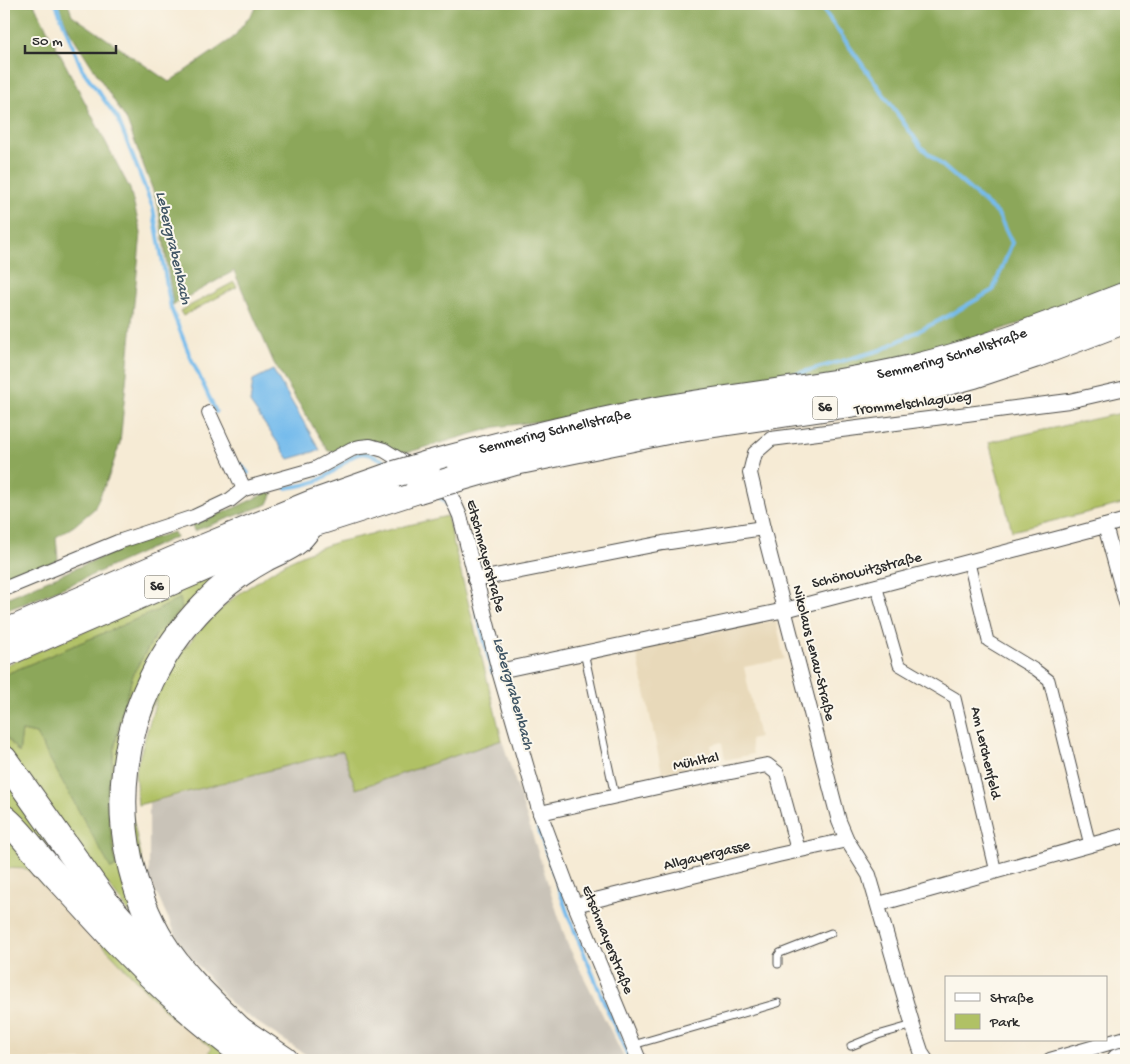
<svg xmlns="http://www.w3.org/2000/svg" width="1130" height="1064" font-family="'Gochi Hand',sans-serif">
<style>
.built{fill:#e8d9ba}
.industrial{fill:#c9c3b8}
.green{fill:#b0c165;stroke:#6e7648}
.forest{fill:#8ca75a;stroke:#5c6942}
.water{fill:#75bbec;stroke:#50738c}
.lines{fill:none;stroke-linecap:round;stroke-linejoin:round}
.stream{stroke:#75bbec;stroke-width:4}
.service-casing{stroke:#494844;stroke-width:9}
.pedestrian-casing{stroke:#494844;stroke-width:13}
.minor-casing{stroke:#494844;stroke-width:16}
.primary-casing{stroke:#494844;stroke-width:24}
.motorway-casing{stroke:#494844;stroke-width:28}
.service{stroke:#fff;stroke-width:7}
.pedestrian{stroke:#fff;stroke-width:11}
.minor{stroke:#fff;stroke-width:14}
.primary{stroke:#fff;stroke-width:22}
.motorway{stroke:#fff;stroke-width:26}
.motorway-bridge-casing{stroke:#494844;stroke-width:28;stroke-linecap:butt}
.motorway-bridge{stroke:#fff;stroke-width:26}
.labels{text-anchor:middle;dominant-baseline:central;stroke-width:4;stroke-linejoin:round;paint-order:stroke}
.shield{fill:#fbf7ec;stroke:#696865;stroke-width:1}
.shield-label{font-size:14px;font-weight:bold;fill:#2b2b2b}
.street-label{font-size:15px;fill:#2b2b2b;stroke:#fbf7ec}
.water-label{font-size:16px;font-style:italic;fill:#415665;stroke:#fbf7ec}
</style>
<rect width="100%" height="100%" fill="#fbf7ec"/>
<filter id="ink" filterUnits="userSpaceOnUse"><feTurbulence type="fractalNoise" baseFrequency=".02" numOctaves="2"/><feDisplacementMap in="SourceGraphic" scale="10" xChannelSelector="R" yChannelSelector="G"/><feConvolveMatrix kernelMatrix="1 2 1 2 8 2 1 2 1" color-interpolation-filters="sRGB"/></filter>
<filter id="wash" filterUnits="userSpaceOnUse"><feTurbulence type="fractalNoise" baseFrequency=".0096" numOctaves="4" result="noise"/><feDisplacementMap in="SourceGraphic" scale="20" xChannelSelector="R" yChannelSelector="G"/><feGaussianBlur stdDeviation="1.12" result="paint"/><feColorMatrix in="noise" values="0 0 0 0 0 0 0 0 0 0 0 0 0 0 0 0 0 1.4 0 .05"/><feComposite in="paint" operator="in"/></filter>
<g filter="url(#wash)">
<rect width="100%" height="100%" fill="#f6ebd5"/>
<!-- built -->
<g class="built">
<path d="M 776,620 L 784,659 L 744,667 L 759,738 L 750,740 L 753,754 L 725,760 L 722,742 L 711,745 L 714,762 L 662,773 L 636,649 Z"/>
<path d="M 4,856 L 5,857 L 6,868 L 27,869 L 73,914 L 176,1022 L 189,1029 L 213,1049 L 209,1051 L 214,1060 L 4,1060 Z"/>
</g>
<!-- industrial -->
<path class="industrial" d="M 502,740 L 567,943 L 625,1060 L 314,1060 L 234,1007 L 182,947 L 149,878 L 149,803 L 343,751 L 356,789 Z"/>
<!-- green -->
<g class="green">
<path d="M 234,282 L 237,287 L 183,316 L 180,311 Z"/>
<path d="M 1126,412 L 1126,503 L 1012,531 L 989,442 Z"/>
<path d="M 447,516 L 502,740 L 356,789 L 343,751 L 138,805 L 135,772 L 158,694 L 177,659 L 196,634 L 216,613 L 236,596 L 268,574 L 289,561 L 311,551 L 337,542 Z"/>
<path d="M 231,568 L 224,577 L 120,762 L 164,959 L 4,747 L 4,734 L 19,753 L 22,731 L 36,734 L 112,869 L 116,866 L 106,800 L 120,717 L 134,672 L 156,635 L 182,608 L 179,599 L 156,611 L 4,675 L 4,666 Z"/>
<path d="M 4,768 L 90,896 L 4,810 Z"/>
<path d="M 4,835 L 237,1060 L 214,1060 L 209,1051 L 212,1048 L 189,1029 L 176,1022 L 73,914 L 27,869 L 6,868 Z"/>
</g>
<!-- forest -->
<g class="forest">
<path d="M 10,4 L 34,4 L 130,189 L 141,233 L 120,443 L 109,476 L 94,509 L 74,526 L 56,537 L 58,560 L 4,584 L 4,25 L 5,28 Z"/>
<path d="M 56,4 L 68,4 L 72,15 L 169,82 L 233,38 L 259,4 L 1126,4 L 1126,288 L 888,367 L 572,417 L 496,427 L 409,452 L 328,451 L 274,363 L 234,271 L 173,305 L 158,204 L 127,121 L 72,35 Z"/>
<path d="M 266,493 L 273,493 L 268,504 L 194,531 L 192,525 L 232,509 Z"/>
<path d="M 174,532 L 176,537 C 119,562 63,590 4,611 L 4,599 L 130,545 Z"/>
<path d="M 180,598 L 182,608 L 156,635 L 134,672 L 120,717 L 106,800 L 116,866 L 111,869 L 36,734 L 22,731 L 19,753 L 4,734 L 4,675 L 156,611 Z"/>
</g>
<!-- water -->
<path class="water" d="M 273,370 L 320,450 L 289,459 L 250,403 L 253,380 Z"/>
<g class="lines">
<!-- stream -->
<g class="stream">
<path d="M 56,4 L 82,69 L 118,119 L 153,208 L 171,308 L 190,356 L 216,412"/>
<path d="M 782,378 L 881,350 L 950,315 L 993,290 L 1012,243 L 998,214 L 921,147 L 819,4"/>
<path d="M 240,464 L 248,473"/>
<path d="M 286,488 C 299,486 312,484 323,478 C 354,461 352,440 391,465"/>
<path d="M 437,495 L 447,504 L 457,531"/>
<path d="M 477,611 L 492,672"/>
<path d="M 538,827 L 567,912 L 607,1009 L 630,1060"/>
</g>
</g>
</g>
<g filter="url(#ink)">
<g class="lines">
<!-- service casing -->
<g class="service-casing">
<g id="service">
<path d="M 584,652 L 615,796"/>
<path d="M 778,964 L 778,956 L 780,953 L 831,933"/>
<path d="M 633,1045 L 778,1003"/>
<path d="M 851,1046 L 878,1035 L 913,1025"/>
</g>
</g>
<!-- pedestrian casing -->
<g class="pedestrian-casing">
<g id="pedestrian">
<path d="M 969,563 L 988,641 L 1036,670 L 1049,680 L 1090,845"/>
<path d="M 876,585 L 899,665 L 955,698 L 996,872"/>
</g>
</g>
<!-- minor casing -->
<g class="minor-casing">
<g id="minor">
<path d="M 209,413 L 244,489"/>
<path d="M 435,483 L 451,496 L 460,516 L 499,671 L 540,813 L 568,888 L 639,1060"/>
<path d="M 1105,526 L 1126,520"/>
<path d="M 763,528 L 750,473 L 755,453 L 771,439 L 1069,401 L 1126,388"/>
<path d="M 475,580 L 663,543 L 763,528 L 839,821 L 847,840 L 869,875 L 915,1033 L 922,1054 L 926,1060"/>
<path d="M 4,589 L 118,542 L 194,517 L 230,500 L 244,489 L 315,469 L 352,449 L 360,447 L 370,446 L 384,450 L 413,468"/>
<path d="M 499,671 L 785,610 L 1105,526 L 1126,603"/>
<path d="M 540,813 L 680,782 L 767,765 L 777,773 L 798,850"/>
<path d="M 879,904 L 1126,835"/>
<path d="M 575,905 L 778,855 L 847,840"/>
<path d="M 1050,1060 L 1126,1038"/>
</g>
</g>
<!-- primary casing -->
<g class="primary-casing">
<path id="primary" d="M 1118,1060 L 1126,1058"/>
</g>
<!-- motorway casing -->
<g class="motorway-casing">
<g id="motorway">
<path id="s1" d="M 428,464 C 502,444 576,425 652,411 C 738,395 826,388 912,368 C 986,350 1056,322 1126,295"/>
<path d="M 452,480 L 515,462 L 667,431 L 850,404 L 912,392 L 974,375 L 1034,355 L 1126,320"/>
<path d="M 4,633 L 173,560 L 310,504 L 395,474"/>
<path d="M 4,654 L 257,545 L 312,524 L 418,490"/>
<path d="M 4,759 L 107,904 L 166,969"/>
<path d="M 4,818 C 19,830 30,846 42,860 C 58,879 75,896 91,914 C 141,970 191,1016 251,1060"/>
<path d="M 224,1019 L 285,1060"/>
<path d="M 239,1029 C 212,1002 183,976 163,944 C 97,835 115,696 204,605 C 221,587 242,571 264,559 C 274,553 288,549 297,541 C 303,536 307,529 312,524"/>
</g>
</g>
<!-- service -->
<use href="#service" class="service"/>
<!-- pedestrian -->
<use href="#pedestrian" class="pedestrian"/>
<!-- minor -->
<use href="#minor" class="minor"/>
<!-- primary -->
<use href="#primary" class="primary"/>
<!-- motorway -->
<use href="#motorway" class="motorway"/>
<!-- motorway-bridge casing -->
<g class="motorway-bridge-casing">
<g id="motorway-bridge">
<path d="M 395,474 L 428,464"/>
<path d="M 418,490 L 452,480"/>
</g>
</g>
<!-- motorway-bridge -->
<use href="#motorway-bridge" class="motorway-bridge"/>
</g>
</g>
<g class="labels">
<!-- shield labels -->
<g class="shield">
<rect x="812.5" y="396.5" width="25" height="23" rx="4"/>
<rect x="144.5" y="575.5" width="25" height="23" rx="4"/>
</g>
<g class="shield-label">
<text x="825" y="408">S6</text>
<text x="157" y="587">S6</text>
</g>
<!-- street labels -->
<g class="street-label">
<text stroke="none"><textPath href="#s1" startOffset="536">Semmering Schnellstraße</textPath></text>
<text transform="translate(913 404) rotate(-7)">Trommelschlagweg</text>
<text stroke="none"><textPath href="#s1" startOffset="131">Semmering Schnellstraße</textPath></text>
<text transform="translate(485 556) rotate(75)">Etschmayerstraße</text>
<text transform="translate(867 571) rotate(-14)">Schönowitzstraße</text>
<text transform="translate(813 653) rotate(76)">Nikolaus Lenau-Straße</text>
<text transform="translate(985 753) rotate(77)">Am Lerchenfeld</text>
<text transform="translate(696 762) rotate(-11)">Mühltal</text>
<text transform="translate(707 856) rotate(-14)">Allgayergasse</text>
<text transform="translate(607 940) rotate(68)">Etschmayerstraße</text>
</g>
<!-- water labels -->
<g class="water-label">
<text transform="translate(172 248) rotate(77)">Lebergrabenbach</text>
<text transform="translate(512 694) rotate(74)">Lebergrabenbach</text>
</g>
</g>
<!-- margin -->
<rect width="1130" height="1064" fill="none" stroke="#fbf7ec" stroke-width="20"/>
<!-- legend -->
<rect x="945" y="976" width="162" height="65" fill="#fbf7ec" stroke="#a8a59f"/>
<rect x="955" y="993" width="25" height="8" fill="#ffffff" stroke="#a8a59f"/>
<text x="990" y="1002" font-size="15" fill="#2b2b2b">Straße</text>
<rect x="955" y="1014" width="25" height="15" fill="#b0c165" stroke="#a8a59f"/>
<text x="990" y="1026" font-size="15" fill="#2b2b2b">Park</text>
<!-- scale -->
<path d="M25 45v8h91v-8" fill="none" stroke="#2b2b2b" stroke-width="2.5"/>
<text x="32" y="45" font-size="15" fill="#2b2b2b" stroke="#fbf7ec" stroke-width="4" paint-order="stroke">50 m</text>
</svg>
